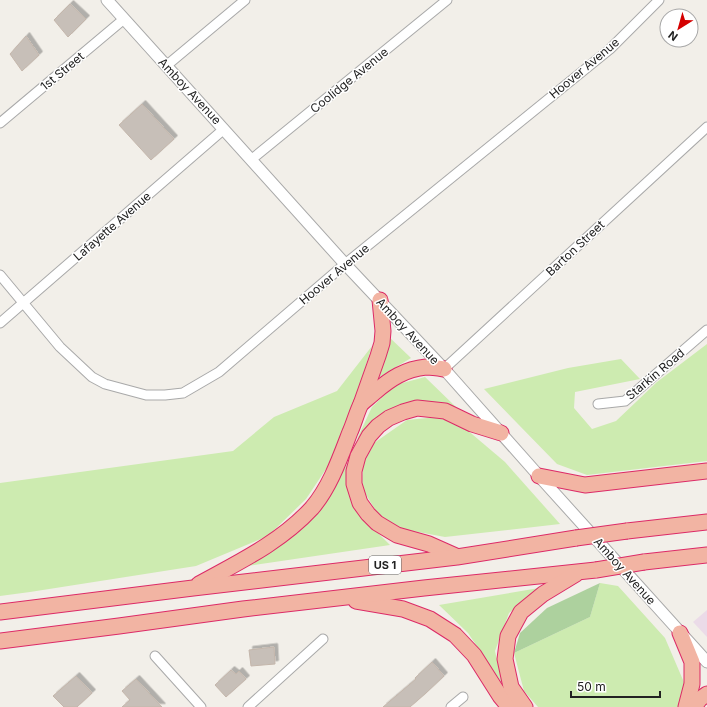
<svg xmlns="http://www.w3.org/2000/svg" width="707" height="707" font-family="Inter,sans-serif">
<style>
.industrial{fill:#ebdbe8}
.grass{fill:#cdebb0}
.forest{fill:#add19e}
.building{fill:#c7bfb8;stroke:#c4b6ab;filter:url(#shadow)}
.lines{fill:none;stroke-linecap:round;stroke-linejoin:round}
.minor-casing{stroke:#a9a9a9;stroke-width:11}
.tertiary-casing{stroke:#a9a9a9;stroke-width:13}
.trunk-casing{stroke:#dc2a67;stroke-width:17}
.minor{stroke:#fff;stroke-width:9}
.tertiary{stroke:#fff;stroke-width:11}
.trunk{stroke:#f2b4a3;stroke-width:15}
.trunk-bridge-casing{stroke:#dc2a67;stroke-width:17;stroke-linecap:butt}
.trunk-bridge{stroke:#f2b4a3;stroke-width:15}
.labels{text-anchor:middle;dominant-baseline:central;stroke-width:3;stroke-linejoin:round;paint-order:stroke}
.shield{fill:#fff;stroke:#646464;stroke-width:1}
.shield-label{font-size:11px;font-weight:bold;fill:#222}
.street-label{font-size:12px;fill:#222;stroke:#fff}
</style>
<defs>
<filter id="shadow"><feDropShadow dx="3.5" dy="-3.5" stdDeviation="0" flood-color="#0004"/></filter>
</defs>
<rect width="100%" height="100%" fill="#f2efe9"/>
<!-- industrial -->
<path class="industrial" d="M 707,610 L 707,637 L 693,622 Z"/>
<!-- grass -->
<g class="grass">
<path d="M 388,336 L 411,358 L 376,379 Z"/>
<path d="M 707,344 L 707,461 L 587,475 L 557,464 L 484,389 L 568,368 L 621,359 L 640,379 L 575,392 L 574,408 L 592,429 L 616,421 L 657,382 Z"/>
<path d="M 372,346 L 361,381 L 332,460 L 306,499 L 268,536 L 196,566 L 30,592 L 0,596 L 0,483 L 233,451 L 274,417 L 337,391 Z"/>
<path d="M 425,377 L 457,408 L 429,401 L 397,406 L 357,439 L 372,407 L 395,385 Z"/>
<path d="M 438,417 L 466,429 L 505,462 L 560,524 L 445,537 L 402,529 L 379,516 L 362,488 L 363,465 L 374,443 L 407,420 Z"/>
<path d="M 348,463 L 354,509 L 390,545 L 247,566 L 298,533 L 334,485 Z"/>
<path d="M 600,583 L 618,586 L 665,638 L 686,687 L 680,707 L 538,707 L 524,691 L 514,653 L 590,617 Z"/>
<path d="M 539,588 L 509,613 L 495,651 L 502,683 L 468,633 L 439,605 Z"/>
</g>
<!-- forest -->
<path class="forest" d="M 600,583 L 590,617 L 514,653 L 520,633 L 547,608 Z"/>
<!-- building -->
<g class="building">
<path d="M 70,4 L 86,19 L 68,37 L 54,20 Z"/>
<path d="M 26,36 L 39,55 L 22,71 L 10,54 Z"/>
<path d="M 142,104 L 174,139 L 151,160 L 119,125 Z"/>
<path d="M 274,647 L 275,664 L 251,666 L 249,650 Z"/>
<path d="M 432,662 L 444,676 L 426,693 L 410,707 L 383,707 L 416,679 L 415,678 Z"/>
<path d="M 231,670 L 236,674 L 239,671 L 246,679 L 226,697 L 215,685 Z"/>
<path d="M 76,676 L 92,693 L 77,707 L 64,707 L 53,696 Z"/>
<path d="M 136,679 L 162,707 L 122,707 L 130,700 L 122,691 Z"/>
</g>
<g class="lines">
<!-- minor casing -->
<g class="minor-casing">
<g id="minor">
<path d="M 166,66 L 245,0"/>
<path d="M 0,123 L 124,19"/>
<path d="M 252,159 L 447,0"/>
<path d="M 0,275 L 60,347 L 92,377 L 105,384 L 146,395 L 165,395 L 183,393 L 219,372 L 345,264 L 610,49 L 659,0"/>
<path d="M 0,323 L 224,129"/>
<path d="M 444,369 L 707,127"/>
<path d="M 598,404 L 625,401 L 707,330"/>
<path d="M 155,656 L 201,707"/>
<path d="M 248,707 L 323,639"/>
<path d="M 451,707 L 463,697"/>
</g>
</g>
<!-- tertiary casing -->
<g class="tertiary-casing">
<path id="tertiary" d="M 107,0 L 345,264 L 444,369 L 539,476 L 707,662"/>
</g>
<!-- trunk casing -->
<g class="trunk-casing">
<g id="trunk">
<path d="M 361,404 L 378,356 L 382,343 L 383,331 L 380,300"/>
<path d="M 539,476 L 585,485 L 707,471"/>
<path d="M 627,531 L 707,522"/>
<path d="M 456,556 L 429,544 L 397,535 L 377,523 L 368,514 L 360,503 L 354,484 L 354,471 L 358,456 L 369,436 L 378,426 L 389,418 L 403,412 L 417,408 L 445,411 L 472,424 L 501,433"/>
<path d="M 644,562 L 707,555"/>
<path d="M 199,584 C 239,562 281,542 312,508 C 330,487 340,458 350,432 C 353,426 358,409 361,404 C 365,400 371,396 375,392 C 390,379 405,369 426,367 C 432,367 438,368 444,369"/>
<path d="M 356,601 L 403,609 L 430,619 L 455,635 L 474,655 L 500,696 L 509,707"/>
<path d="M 0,612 L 193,588 L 457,557 L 576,538"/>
<path d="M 680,633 L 692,662 L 692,684 L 686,707"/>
<path d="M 0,641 L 119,626 L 243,609 L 424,588 L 596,570"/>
<path d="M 525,707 L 511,687 L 505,659 L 508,636 L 521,612 L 543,594 L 576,574"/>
<path d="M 694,707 L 700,699 L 707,694"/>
</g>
</g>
<!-- minor -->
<use href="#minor" class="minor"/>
<!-- tertiary -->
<use href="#tertiary" class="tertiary"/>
<!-- trunk -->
<use href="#trunk" class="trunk"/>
<!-- trunk-bridge casing -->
<g class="trunk-bridge-casing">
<g id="trunk-bridge">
<path d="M 576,538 L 627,531"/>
<path d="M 596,570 L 644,562"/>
</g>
</g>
<!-- trunk-bridge -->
<use href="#trunk-bridge" class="trunk-bridge"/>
</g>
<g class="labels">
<!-- shield labels -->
<rect class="shield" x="369" y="556" width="32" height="18" rx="3"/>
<g class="shield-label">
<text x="385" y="565">US 1</text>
</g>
<!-- street labels -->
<g class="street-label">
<text transform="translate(584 68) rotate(-40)">Hoover Avenue</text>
<text transform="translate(62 71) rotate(-40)">1st Street</text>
<text transform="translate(349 80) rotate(-39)">Coolidge Avenue</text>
<text transform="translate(190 91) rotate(47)">Amboy Avenue</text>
<text transform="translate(112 226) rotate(-41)">Lafayette Avenue</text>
<text transform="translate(575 248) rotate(-43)">Barton Street</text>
<text transform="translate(334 274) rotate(-40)">Hoover Avenue</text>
<text transform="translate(408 331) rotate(47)">Amboy Avenue</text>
<text transform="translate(655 374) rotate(-40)">Starkin Road</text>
<text transform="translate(625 571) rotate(48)">Amboy Avenue</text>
</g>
</g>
<!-- north arrow -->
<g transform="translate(679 28) rotate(217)"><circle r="19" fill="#ffffff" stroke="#a7a7a7"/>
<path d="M0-3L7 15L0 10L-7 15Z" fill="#d40000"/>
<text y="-6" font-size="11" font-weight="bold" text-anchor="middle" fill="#222222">N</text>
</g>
<!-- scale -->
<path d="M571 691v6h89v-6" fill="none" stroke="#222222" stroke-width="2"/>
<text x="577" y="691" font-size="12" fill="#222222" stroke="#ffffff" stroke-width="3" paint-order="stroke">50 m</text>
</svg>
